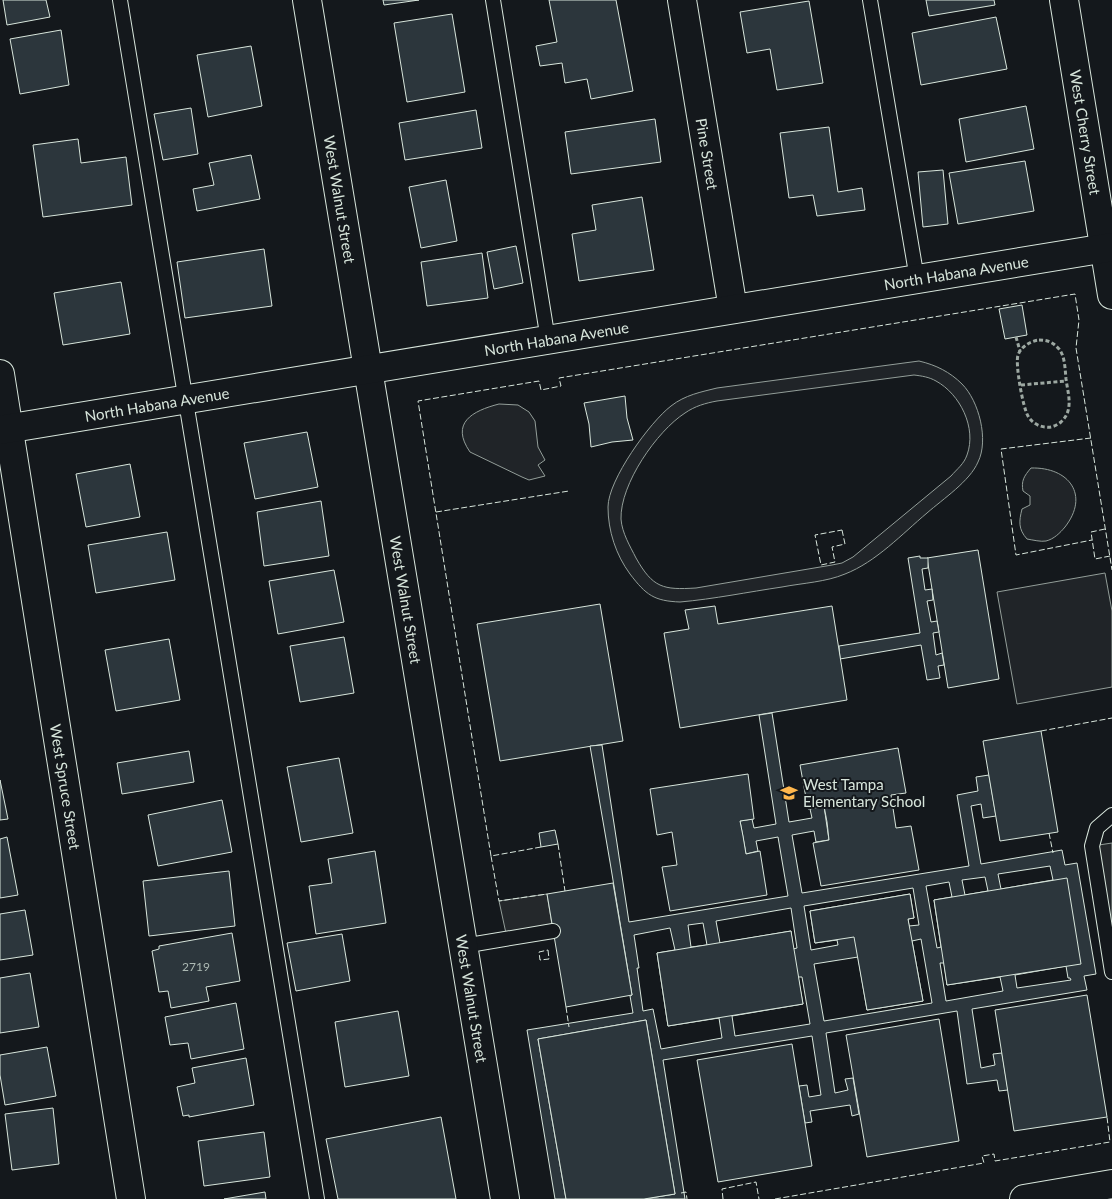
<svg xmlns="http://www.w3.org/2000/svg" width="1112" height="1199" font-family="Lato,sans-serif">
<style>
.green{fill:#202428;stroke:#939e99;fill-rule:evenodd}
.parking{fill:#24282b;stroke:#939e99}
.building{fill:#2c363c;stroke:#d8e6dc;fill-rule:evenodd}
.lines{fill:none;stroke-linecap:round;stroke-linejoin:round}
.service-casing{stroke:#d8e6dc;stroke-width:16}
.minor-casing{stroke:#d8e6dc;stroke-width:30}
.tertiary-casing{stroke:#d8e6dc;stroke-width:30}
.path{stroke:#9da8a2;stroke-width:3;stroke-dasharray:4 2.5;stroke-linecap:butt}
.service{stroke:#14181c;stroke-width:14}
.minor{stroke:#14181c;stroke-width:28}
.tertiary{stroke:#14181c;stroke-width:28}
.fence{stroke:#d8e6dc;stroke-width:1;stroke-dasharray:6 2.5;stroke-linecap:butt}
.labels{text-anchor:middle;dominant-baseline:central;stroke-width:4;stroke-linejoin:round;paint-order:stroke}
.number-label{font-size:12px;fill:#adbab4}
.street-label{font-size:15px;fill:#d8e6dc;stroke:#14181c}
.poi-label{font-size:15px;fill:#d8e6dc;stroke:#14181c;text-anchor:start}
</style>
<rect width="100%" height="100%" fill="#14181c"/>
<!-- green -->
<g class="green">
<path d="M 919,361 C 936,365 950,372 962,384 C 979,401 989,440 978,462 C 970,481 943,499 927,513 C 902,534 876,562 845,574 C 826,582 803,583 782,587 C 748,592 714,599 680,602 C 654,601 646,595 630,574 C 616,555 608,531 608,507 C 608,480 650,422 671,406 C 685,395 701,392 717,388 ZM 914,375 C 922,376 929,377 936,381 C 960,394 977,428 967,455 C 964,464 957,469 951,476 L 853,557 L 842,563 L 832,565 L 696,588 C 663,590 653,588 636,558 C 630,546 622,533 621,519 C 620,484 657,431 685,413 C 695,406 706,403 717,401 Z"/>
<path d="M 499,404 L 518,405 L 529,412 L 535,421 L 538,447 L 545,460 L 538,465 L 545,476 L 529,480 L 522,477 L 470,452 C 450,423 472,411 499,404 Z"/>
<path d="M 1031,468 C 1069,467 1090,495 1065,527 C 1060,533 1054,539 1046,541 C 1041,542 1033,540 1027,539 C 1018,529 1019,521 1022,509 L 1030,505 L 1030,496 L 1023,491 C 1021,481 1024,476 1031,468 Z"/>
<path d="M 1105,573 L 1112,611 L 1112,687 L 1017,704 L 997,592 Z"/>
</g>
<!-- parking -->
<g class="parking">
<path d="M 1112,843 L 1112,972 L 1092,846 Z"/>
<path d="M 547,894 L 553,931 L 507,938 L 499,901 Z"/>
</g>
<!-- building -->
<g class="building">
<path d="M 3,0 L 46,0 L 50,17 L 7,25 Z"/>
<path d="M 383,0 L 419,0 L 384,5 Z"/>
<path d="M 549,0 L 616,0 L 633,91 L 591,99 L 587,79 L 565,83 L 562,63 L 540,66 L 536,46 L 557,42 Z"/>
<path d="M 926,0 L 994,0 L 995,5 L 929,16 Z"/>
<path d="M 809,1 L 823,83 L 777,90 L 770,49 L 747,53 L 740,12 Z"/>
<path d="M 452,14 L 465,92 L 407,102 L 394,23 Z"/>
<path d="M 996,17 L 1007,69 L 921,85 L 912,33 Z"/>
<path d="M 61,30 L 69,85 L 20,94 L 10,39 Z"/>
<path d="M 251,46 L 262,106 L 208,117 L 197,55 Z"/>
<path d="M 1026,106 L 1034,149 L 966,162 L 959,119 Z"/>
<path d="M 191,108 L 198,154 L 163,160 L 154,114 Z"/>
<path d="M 476,110 L 482,148 L 405,160 L 399,123 Z"/>
<path d="M 655,119 L 661,162 L 571,174 L 565,132 Z"/>
<path d="M 829,127 L 838,192 L 862,188 L 865,210 L 817,216 L 813,195 L 789,198 L 780,133 Z"/>
<path d="M 78,139 L 81,163 L 126,157 L 132,205 L 43,217 L 33,145 Z"/>
<path d="M 251,155 L 260,199 L 197,211 L 193,189 L 214,185 L 209,163 Z"/>
<path d="M 1025,161 L 1034,211 L 958,224 L 949,173 Z"/>
<path d="M 943,170 L 948,224 L 923,227 L 918,172 Z"/>
<path d="M 446,180 L 457,241 L 421,248 L 409,187 Z"/>
<path d="M 642,197 L 654,270 L 579,281 L 572,234 L 596,230 L 592,205 Z"/>
<path d="M 516,246 L 523,283 L 494,289 L 487,252 Z"/>
<path d="M 264,249 L 272,306 L 185,318 L 177,262 Z"/>
<path d="M 482,253 L 488,298 L 427,306 L 421,262 Z"/>
<path d="M 121,282 L 130,334 L 63,345 L 54,293 Z"/>
<path d="M 1022,305 L 1027,335 L 1005,339 L 999,309 Z"/>
<path d="M 625,396 L 627,418 L 633,440 L 612,442 L 591,447 L 589,424 L 584,403 Z"/>
<path d="M 307,432 L 318,487 L 255,499 L 244,443 Z"/>
<path d="M 130,464 L 140,517 L 86,527 L 76,474 Z"/>
<path d="M 321,501 L 329,556 L 264,566 L 257,512 Z"/>
<path d="M 167,532 L 175,580 L 96,593 L 88,545 Z"/>
<path d="M 978,550 L 999,679 L 948,688 L 927,558 Z"/>
<path d="M 920,556 L 920,558 L 928,558 L 928,568 L 922,569 L 925,590 L 932,589 L 933,600 L 927,601 L 931,622 L 937,621 L 939,632 L 933,633 L 936,655 L 942,653 L 944,665 L 938,666 L 940,678 L 927,680 L 921,645 L 840,659 L 839,646 L 920,633 L 908,558 Z"/>
<path d="M 334,570 L 344,622 L 278,634 L 269,581 Z"/>
<path d="M 600,604 L 623,741 L 500,761 L 477,624 Z"/>
<path d="M 715,606 L 718,624 L 832,606 L 847,700 L 680,728 L 664,633 L 689,629 L 685,610 Z"/>
<path d="M 344,637 L 354,693 L 300,702 L 290,646 Z"/>
<path d="M 169,639 L 180,700 L 116,711 L 105,650 Z"/>
<path d="M 772,713 L 789,822 L 812,818 L 810,809 L 824,806 L 829,840 L 816,842 L 814,831 L 792,835 L 802,893 L 969,866 L 957,795 L 978,791 L 976,777 L 989,775 L 996,816 L 983,818 L 981,804 L 971,806 L 981,864 L 1062,850 L 1065,865 L 1077,863 L 1096,974 L 1084,976 L 1087,990 L 972,1009 L 981,1068 L 995,1065 L 993,1054 L 1002,1053 L 1008,1090 L 999,1091 L 997,1080 L 967,1084 L 957,1011 L 826,1033 L 835,1093 L 848,1090 L 845,1079 L 853,1078 L 859,1114 L 852,1116 L 850,1105 L 810,1111 L 812,1122 L 805,1123 L 799,1086 L 807,1085 L 809,1097 L 821,1095 L 812,1036 L 663,1060 L 685,1199 L 644,1199 L 675,1194 L 646,1020 L 538,1039 L 566,1199 L 555,1199 L 527,1030 L 633,1013 L 630,996 L 632,995 L 610,862 L 590,746 L 602,745 L 629,922 L 788,896 L 778,837 L 756,841 L 758,851 L 746,854 L 740,821 L 752,819 L 754,828 L 776,824 L 759,715 ZM 1050,866 L 1053,880 L 1001,889 L 998,874 ZM 985,877 L 988,891 L 965,895 L 962,880 ZM 949,882 L 952,897 L 934,900 L 941,947 L 937,948 L 926,886 ZM 913,888 L 919,925 L 909,926 L 908,919 L 914,918 L 910,894 L 810,911 L 815,943 L 837,940 L 838,945 L 811,950 L 804,906 ZM 791,908 L 797,948 L 793,949 L 791,931 L 720,943 L 716,921 ZM 703,923 L 707,945 L 691,947 L 688,925 ZM 670,928 L 675,950 L 657,953 L 668,1026 L 719,1018 L 722,1038 L 661,1049 L 653,1009 L 643,1011 L 637,968 L 639,968 L 634,935 ZM 921,939 L 932,1003 L 824,1021 L 814,964 L 858,957 L 867,1010 L 923,1001 L 912,941 ZM 940,963 L 944,963 L 947,985 L 1000,977 L 1003,991 L 946,1001 ZM 1066,966 L 1068,978 L 1070,978 L 1071,980 L 1017,988 L 1015,975 ZM 798,977 L 802,977 L 810,1024 L 735,1036 L 732,1016 L 803,1004 Z"/>
<path d="M 1041,731 L 1058,832 L 1000,841 L 983,741 Z"/>
<path d="M 898,748 L 906,793 L 891,795 L 896,828 L 911,826 L 919,870 L 821,886 L 813,843 L 829,840 L 827,822 L 824,806 L 808,809 L 800,765 Z"/>
<path d="M 189,751 L 194,782 L 122,794 L 117,763 Z"/>
<path d="M 339,758 L 353,833 L 301,842 L 287,767 Z"/>
<path d="M 748,774 L 754,819 L 740,821 L 743,836 L 746,854 L 760,851 L 767,895 L 670,911 L 662,867 L 677,865 L 672,832 L 657,835 L 650,789 Z"/>
<path d="M 0,780 L 8,819 L 0,820 Z"/>
<path d="M 222,800 L 232,852 L 158,866 L 148,815 Z"/>
<path d="M 555,830 L 558,844 L 541,847 L 539,833 Z"/>
<path d="M 7,837 L 18,895 L 0,898 L 0,839 Z"/>
<path d="M 375,851 L 386,923 L 316,934 L 309,886 L 332,883 L 328,859 Z"/>
<path d="M 229,871 L 235,926 L 149,936 L 143,881 Z"/>
<path d="M 1067,878 L 1081,964 L 947,985 L 934,900 Z"/>
<path d="M 613,883 L 632,995 L 566,1007 L 547,894 Z"/>
<path d="M 910,894 L 914,918 L 908,919 L 923,1001 L 867,1010 L 854,937 L 815,943 L 810,911 Z"/>
<path d="M 25,910 L 33,955 L 0,960 L 0,914 Z"/>
<path d="M 791,931 L 803,1004 L 668,1026 L 657,953 Z"/>
<path d="M 232,933 L 240,981 L 206,987 L 209,1001 L 171,1008 L 168,991 L 159,992 L 152,951 L 159,949 L 159,946 Z"/>
<path d="M 342,934 L 350,981 L 296,991 L 287,943 Z"/>
<path d="M 30,973 L 39,1027 L 0,1033 L 0,978 Z"/>
<path d="M 1087,995 L 1107,1117 L 1014,1131 L 995,1010 Z"/>
<path d="M 236,1003 L 244,1049 L 191,1059 L 188,1043 L 170,1045 L 165,1017 Z"/>
<path d="M 398,1011 L 409,1076 L 345,1087 L 335,1022 Z"/>
<path d="M 939,1019 L 959,1141 L 867,1157 L 846,1035 Z"/>
<path d="M 646,1020 L 675,1194 L 644,1199 L 566,1199 L 538,1039 Z"/>
<path d="M 792,1044 L 812,1166 L 718,1182 L 697,1060 Z"/>
<path d="M 47,1047 L 56,1096 L 5,1105 L 0,1075 L 0,1055 Z"/>
<path d="M 246,1058 L 254,1105 L 189,1117 L 189,1115 L 183,1116 L 177,1087 L 195,1083 L 192,1068 Z"/>
<path d="M 53,1108 L 59,1164 L 12,1170 L 5,1114 Z"/>
<path d="M 441,1117 L 456,1199 L 338,1199 L 326,1139 Z"/>
<path d="M 264,1132 L 270,1177 L 204,1186 L 198,1141 Z"/>
<path d="M 265,1192 L 266,1199 L 224,1199 Z"/>
</g>
<g class="lines">
<!-- service casing -->
<g class="service-casing">
<g id="service">
<path d="M 120,0 L 317,1199"/>
<path d="M 493,0 L 548,340"/>
<path d="M 870,0 L 917,279"/>
<path d="M 1112,815 L 1097,828 L 1092,846 L 1112,972"/>
<path d="M 463,946 L 553,931"/>
</g>
</g>
<!-- minor casing -->
<g class="minor-casing">
<g id="minor">
<path id="s1" d="M 307,0 L 505,1199"/>
<path id="s2" d="M 682,0 L 733,309"/>
<path id="s3" d="M 1064,0 L 1112,295"/>
<path id="s4" d="M 0,374 L 131,1199"/>
<path d="M 1024,1199 L 1112,1184"/>
</g>
</g>
<!-- tertiary casing -->
<g class="tertiary-casing">
<g id="tertiary">
<path id="s5" d="M 0,430 L 1112,247"/>
</g>
</g>
<!-- path -->
<g class="path">
<path d="M 1016,337 L 1020,351"/>
<path d="M 1039,340 C 1047,340 1053,342 1059,349 C 1065,356 1065,369 1066,379 C 1068,394 1074,410 1061,422 C 1057,425 1052,428 1046,427 C 1039,427 1031,422 1028,416 C 1023,408 1015,364 1018,355 C 1021,347 1030,341 1039,340 Z"/>
<path d="M 1021,385 L 1066,381"/>
</g>
<!-- service -->
<use href="#service" class="service"/>
<!-- minor -->
<use href="#minor" class="minor"/>
<!-- tertiary -->
<use href="#tertiary" class="tertiary"/>
<!-- fence -->
<g class="fence">
<path d="M 1091,438 L 1001,449 L 1016,555 L 1092,540"/>
<path d="M 436,512 L 569,491"/>
<path d="M 1105,529 L 1091,532 L 1095,559 L 1110,556"/>
<path d="M 842,530 L 845,544 L 832,547 L 835,562 L 821,565 L 815,535 Z"/>
<path d="M 1041,731 L 1112,718"/>
<path d="M 1049,833 L 1053,853"/>
<path d="M 558,844 L 565,891"/>
<path d="M 541,847 L 491,856 L 499,901 L 547,894"/>
<path d="M 491,856 L 418,401 L 539,381 L 541,390 L 561,386 L 559,378 L 1075,294 L 1079,320 L 1076,348 L 1112,570"/>
<path d="M 548,950 L 549,959 L 540,960 L 539,952 Z"/>
<path d="M 566,1007 L 569,1027"/>
<path d="M 681,1193 L 686,1192 L 687,1199"/>
<path d="M 723,1199 L 722,1189 L 756,1182 L 759,1199"/>
<path d="M 775,1199 L 984,1163 L 982,1156 L 994,1154 L 995,1161 L 1110,1142 L 1107,1117"/>
</g>
</g>
<!-- icons -->
<defs>
<g id="school-bare" transform="scale(1.35)"><path d="M0-5L7-2L0 1L-7-2ZM-4 1L0 2.5L4 1V4Q0 6-4 4Z" fill="#ffb74d" stroke="#14181c" stroke-width="2.5" paint-order="stroke"/></g>
</defs>
<g fill-rule="evenodd">
<use href="#school-bare" x="789" y="793"/>
</g>
<g class="labels">
<!-- number labels -->
<g class="number-label">
<text x="196" y="966">2719</text>
</g>
<!-- street labels -->
<g class="street-label">
<text stroke="none"><textPath href="#s3" startOffset="134">West Cherry Street</textPath></text>
<text stroke="none"><textPath href="#s2" startOffset="156">Pine Street</textPath></text>
<text stroke="none"><textPath href="#s1" startOffset="202">West Walnut Street</textPath></text>
<text stroke="none"><textPath href="#s5" startOffset="969">North Habana Avenue</textPath></text>
<text stroke="none"><textPath href="#s5" startOffset="564">North Habana Avenue</textPath></text>
<text stroke="none"><textPath href="#s5" startOffset="159">North Habana Avenue</textPath></text>
<text stroke="none"><textPath href="#s1" startOffset="608">West Walnut Street</textPath></text>
<text stroke="none"><textPath href="#s4" startOffset="418">West Spruce Street</textPath></text>
<text stroke="none"><textPath href="#s1" startOffset="1012">West Walnut Street</textPath></text>
</g>
<!-- poi labels -->
<g class="poi-label">
<text x="803" y="784">West Tampa<tspan x="803" dy="17">Elementary School</tspan></text>
</g>
</g>
</svg>
